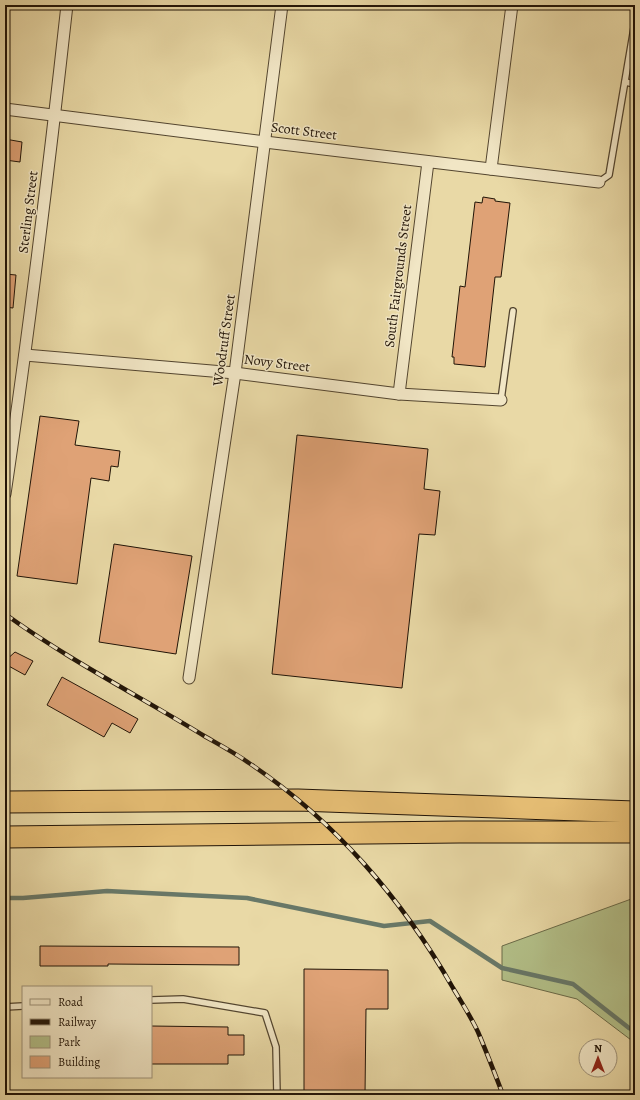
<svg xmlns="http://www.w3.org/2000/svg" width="640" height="1100" font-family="Alegreya,serif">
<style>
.green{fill:#b3c089;stroke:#6a6a48}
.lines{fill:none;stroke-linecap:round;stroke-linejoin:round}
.stream{stroke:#687868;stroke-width:4.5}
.building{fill:#dfa276;stroke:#211407}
.lane-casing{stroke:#53452f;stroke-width:8}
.street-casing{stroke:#53452f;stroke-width:13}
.highway-casing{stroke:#211407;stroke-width:23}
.lane{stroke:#f1e6c5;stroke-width:5.5}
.street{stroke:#f1e6c5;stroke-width:11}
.highway{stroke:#e4bc73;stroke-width:21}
.rail-casing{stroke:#211407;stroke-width:4.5}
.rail{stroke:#f1e6c5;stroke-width:3;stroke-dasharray:9;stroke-linecap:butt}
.labels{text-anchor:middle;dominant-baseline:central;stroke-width:3;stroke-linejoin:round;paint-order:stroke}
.street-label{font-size:14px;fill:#211407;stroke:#f1e6c5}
</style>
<rect width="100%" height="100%" fill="#e9d9a6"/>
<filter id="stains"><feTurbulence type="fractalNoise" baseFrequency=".005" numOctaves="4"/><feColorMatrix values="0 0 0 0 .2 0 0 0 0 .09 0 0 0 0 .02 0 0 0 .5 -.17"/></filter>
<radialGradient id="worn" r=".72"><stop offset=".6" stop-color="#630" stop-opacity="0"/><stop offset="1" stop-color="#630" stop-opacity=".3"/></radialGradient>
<!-- green -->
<path class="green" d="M 634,898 L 635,898 L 635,1043 L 577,999 L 502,980 L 502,946 Z"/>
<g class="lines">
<!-- stream -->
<path class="stream" d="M 5,898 L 23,898 L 107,891 L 247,898 L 384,926 L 430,921 L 502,968 L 573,984 L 629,1028 L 635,1031"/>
</g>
<!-- building -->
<g class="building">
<path d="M 5,139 L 22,142 L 20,162 L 5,160 Z"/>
<path d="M 483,197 L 495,199 L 495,201 L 510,203 L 501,277 L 495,277 L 485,367 L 454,364 L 454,357 L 452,357 L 460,286 L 465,287 L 475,202 L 482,203 Z"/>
<path d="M 5,274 L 16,275 L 13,308 L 5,307 Z"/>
<path d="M 40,416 L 79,421 L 75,445 L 120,451 L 118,467 L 111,466 L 109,481 L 91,478 L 77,584 L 17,576 Z"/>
<path d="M 297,435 L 428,449 L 424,489 L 440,491 L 435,535 L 419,534 L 402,688 L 272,674 Z"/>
<path d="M 114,544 L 192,556 L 176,654 L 99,642 Z"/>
<path d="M 15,652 L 33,661 L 25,675 L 5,664 L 5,661 Z"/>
<path d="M 62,677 L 138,719 L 130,733 L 112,723 L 104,737 L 47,705 Z"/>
<path d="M 40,946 L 239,947 L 239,965 L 108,964 L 108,966 L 40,966 Z"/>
<path d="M 304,969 L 388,970 L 388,1009 L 366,1009 L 365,1095 L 304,1095 Z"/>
<path d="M 151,1026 L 228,1027 L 228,1035 L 244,1035 L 244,1055 L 228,1055 L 228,1064 L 151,1064 Z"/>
</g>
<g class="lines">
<!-- lane casing -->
<g class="lane-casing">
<g id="lane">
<path d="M 625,82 L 635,84"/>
<path d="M 599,182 L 609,175 L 635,22"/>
<path d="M 501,400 L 513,311"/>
<path d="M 151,1000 L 183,999 L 265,1013 L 276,1047 L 277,1095"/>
<path d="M 5,1007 L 23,1006"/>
</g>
</g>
<!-- street casing -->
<g class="street-casing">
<g id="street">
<path d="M 5,109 L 265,142 L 599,182"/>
<path d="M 491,169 L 512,5"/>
<path d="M 25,355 L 235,373 L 399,394 L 501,400"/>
<path d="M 399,394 L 428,162"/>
<path d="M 5,494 C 29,332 49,168 67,5"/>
<path d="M 189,678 L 235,373 L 282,5"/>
</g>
</g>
<!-- highway casing -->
<g class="highway-casing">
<g id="highway">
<path d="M 5,802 L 298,800 L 635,812"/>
<path d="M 5,837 L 459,832 L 635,832"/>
</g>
</g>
<!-- lane -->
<use href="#lane" class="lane"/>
<!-- street -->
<use href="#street" class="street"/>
<!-- highway -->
<use href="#highway" class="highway"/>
<!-- rail casing -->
<g class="rail-casing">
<path id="rail" d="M 5,614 C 69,660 139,696 206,737 C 220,745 235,753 249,763 C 334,820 403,900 453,988 C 462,1003 471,1017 478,1032 C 487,1053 495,1074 503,1095"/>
</g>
<!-- rail -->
<use href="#rail" class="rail"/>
</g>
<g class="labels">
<!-- street labels -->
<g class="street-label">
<text transform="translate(304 131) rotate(7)">Scott Street</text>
<text transform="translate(28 212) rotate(-83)">Sterling Street</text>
<text transform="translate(398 276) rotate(-83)">South Fairgrounds Street</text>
<text transform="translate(224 340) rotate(-82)">Woodruff Street</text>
<text transform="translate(277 363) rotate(7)">Novy Street</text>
</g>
</g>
<!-- margin -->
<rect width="640" height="1100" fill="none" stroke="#e9d9a6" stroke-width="20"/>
<rect x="6" y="6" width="628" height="1088" fill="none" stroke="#211407" stroke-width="2"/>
<rect x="10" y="10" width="620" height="1080" fill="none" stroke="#211407"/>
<!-- legend -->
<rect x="22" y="986" width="130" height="92" fill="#f1e6c5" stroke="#9e9279"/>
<rect x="30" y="999" width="20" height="6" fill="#f1e6c5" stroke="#9e9279"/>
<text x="58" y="1006" font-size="12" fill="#211407">Road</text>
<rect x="30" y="1019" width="20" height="6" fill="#211407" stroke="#9e9279"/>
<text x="58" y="1026" font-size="12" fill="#211407">Railway</text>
<rect x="30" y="1036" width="20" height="12" fill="#b3c089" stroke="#9e9279"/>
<text x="58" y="1046" font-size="12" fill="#211407">Park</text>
<rect x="30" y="1056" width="20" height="12" fill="#dfa276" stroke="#9e9279"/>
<text x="58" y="1066" font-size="12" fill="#211407">Building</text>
<!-- north arrow -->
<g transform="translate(598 1058)"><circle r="19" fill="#f1e6c5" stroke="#9e9279"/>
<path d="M0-3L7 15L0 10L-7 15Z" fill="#8f2418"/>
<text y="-6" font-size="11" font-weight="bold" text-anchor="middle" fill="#211407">N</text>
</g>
<rect width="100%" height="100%" filter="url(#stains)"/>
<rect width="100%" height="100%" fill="url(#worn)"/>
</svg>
